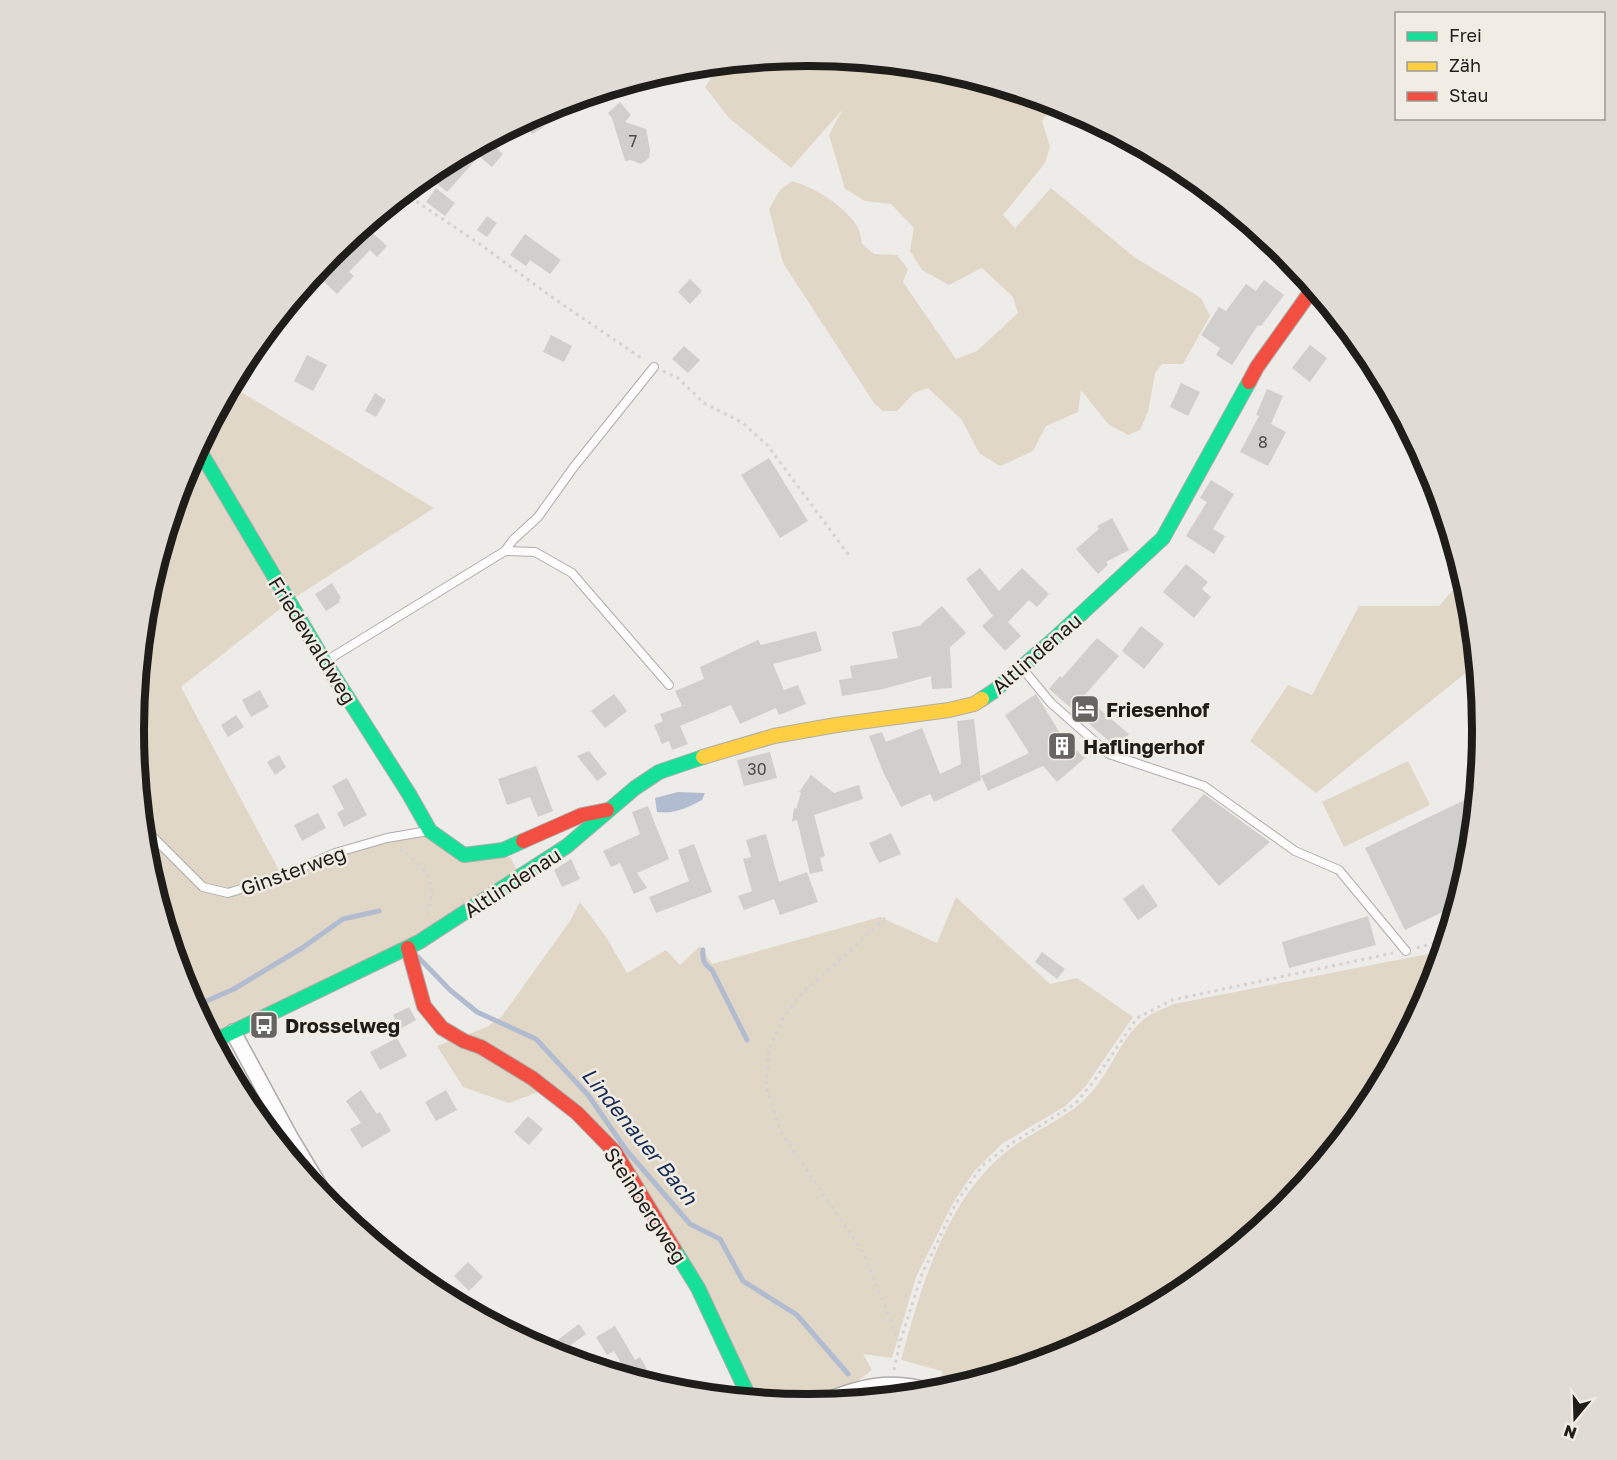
<svg xmlns="http://www.w3.org/2000/svg" width="1617" height="1460" font-family="'Golos Text',sans-serif">
<style>
.green{fill:#e1d7c6}
.water{fill:#b1bcd1}
.lines{fill:none;stroke-linecap:round;stroke-linejoin:round}
.stream{stroke:#b1bcd1;stroke-width:5}
.building{fill:#d1cfcc}
.lane-casing{stroke:#aeadaa;stroke-width:10}
.street-casing{stroke:#aeadaa;stroke-width:18}
.fast-casing{stroke:#aeadaa;stroke-width:16}
.slow-casing{stroke:#aeadaa;stroke-width:16}
.jam-casing{stroke:#aeadaa;stroke-width:16}
.path{stroke:#d4d3d2;stroke-width:3;stroke-dasharray:3 4.5;stroke-linecap:butt}
.lane{stroke:#fcfcfc;stroke-width:8}
.street{stroke:#fcfcfc;stroke-width:15}
.fast{stroke:#16e098;stroke-width:14}
.slow{stroke:#ffcf43;stroke-width:14}
.jam{stroke:#f24e42;stroke-width:14}
.labels{text-anchor:middle;dominant-baseline:central;stroke-width:5;stroke-linejoin:round;paint-order:stroke}
.number-label{font-size:16px;fill:#4c4a46}
.street-label{font-size:20px;fill:#1f1d1a;stroke:#f1ede5}
.poi-label{font-size:20px;font-weight:bold;fill:#1f1d1a;stroke:#f1ede5;text-anchor:start}
.water-label{font-size:21px;font-style:italic;fill:#162b54;stroke:#f1ede5}
.rim{fill:none;stroke:#1f1d1a;stroke-width:8}
</style>
<rect width="100%" height="100%" fill="#eeece8"/>
<!-- green -->
<g class="green">
<path d="M 809,56 L 940,69 L 1055,103 L 1042,121 L 1050,147 L 1045,163 L 1003,215 L 1015,228 L 1051,188 L 1134,257 L 1201,298 L 1210,316 L 1183,364 L 1162,364 L 1155,373 L 1148,412 L 1140,430 L 1128,435 L 1108,424 L 1081,390 L 1078,412 L 1046,426 L 1033,451 L 1000,466 L 979,453 L 962,420 L 928,388 L 914,393 L 897,411 L 883,411 L 874,403 L 783,263 L 769,209 L 780,190 L 792,181 C 816,188 843,205 857,226 C 860,231 861,239 862,244 L 874,254 L 897,255 L 908,269 L 903,282 L 956,359 L 977,351 L 1018,313 L 1013,297 L 982,268 L 949,285 L 922,270 L 910,251 L 914,228 L 891,204 L 865,201 L 845,189 L 829,135 L 842,110 L 791,168 L 729,118 L 705,87 L 720,64 Z"/>
<path d="M 231,386 L 434,508 L 294,598 L 181,687 L 282,876 L 335,853 L 430,831 L 463,862 L 510,857 L 518,872 L 415,937 L 212,1038 L 185,988 L 147,861 L 134,730 L 147,598 L 185,472 Z"/>
<path d="M 1464,577 L 1470,599 L 1477,664 L 1316,793 L 1250,741 L 1288,685 L 1312,695 L 1359,606 L 1439,606 Z"/>
<path d="M 1408,761 L 1430,805 L 1344,847 L 1322,802 Z"/>
<path d="M 956,897 L 1050,984 L 1077,978 L 1133,1017 L 1085,1087 L 1064,1107 L 1003,1143 L 975,1170 L 953,1203 L 916,1277 L 892,1358 L 863,1354 L 872,1370 L 846,1390 L 855,1400 L 808,1404 L 752,1399 L 617,1150 L 549,1088 L 509,1103 L 463,1087 L 437,1046 L 487,1027 L 502,1016 L 570,921 L 580,902 L 606,937 L 627,973 L 666,950 L 680,965 L 700,946 L 712,964 L 880,917 L 937,943 Z"/>
<path d="M 1443,951 L 1432,988 L 1369,1105 L 1285,1207 L 1183,1291 L 1066,1353 L 943,1391 L 941,1390 L 942,1371 L 901,1360 C 922,1284 947,1194 1014,1146 C 1041,1127 1074,1115 1095,1088 C 1112,1067 1121,1039 1142,1021 C 1151,1013 1163,1009 1174,1004 Z"/>
</g>
<!-- water -->
<path class="water" d="M 678,792 L 705,793 L 702,800 C 687,808 675,814 657,812 L 655,798 Z"/>
<g class="lines">
<!-- stream -->
<g class="stream">
<path d="M 703,950 C 702,960 704,964 712,970 L 747,1040"/>
<path d="M 418,957 L 450,990 L 477,1012 L 536,1039 L 588,1095 L 627,1151 L 690,1224 L 720,1239 L 743,1281 L 797,1315 L 848,1374"/>
<path d="M 195,1006 L 234,989 L 302,948 L 343,919 L 379,911"/>
</g>
</g>
<!-- building -->
<g class="building">
<path d="M 620,102 L 631,115 L 625,122 L 646,129 L 650,150 L 649,158 L 641,164 L 631,160 L 625,161 L 612,118 L 608,113 Z"/>
<path d="M 535,115 L 544,127 L 532,134 L 523,122 Z"/>
<path d="M 495,137 L 491,143 L 503,154 L 492,167 L 479,156 L 480,155 L 447,192 L 427,175 L 434,169 Z"/>
<path d="M 436,188 L 455,203 L 445,216 L 426,202 Z"/>
<path d="M 487,216 L 497,223 L 487,237 L 477,230 Z"/>
<path d="M 365,226 L 387,246 L 377,257 L 370,250 L 349,272 L 354,276 L 337,294 L 315,273 L 330,255 L 335,259 Z"/>
<path d="M 525,234 L 561,260 L 550,274 L 530,260 L 526,266 L 510,255 Z"/>
<path d="M 690,279 L 702,291 L 690,304 L 678,292 Z"/>
<path d="M 1264,280 L 1284,295 L 1261,326 L 1258,325 L 1232,365 L 1216,355 L 1220,348 L 1201,335 L 1219,307 L 1226,311 L 1246,284 L 1256,291 Z"/>
<path d="M 551,335 L 572,346 L 564,362 L 543,352 Z"/>
<path d="M 1310,345 L 1327,358 L 1310,382 L 1292,368 Z"/>
<path d="M 684,346 L 700,360 L 688,373 L 672,359 Z"/>
<path d="M 307,355 L 327,365 L 313,391 L 294,381 Z"/>
<path d="M 1181,383 L 1200,392 L 1188,416 L 1170,407 Z"/>
<path d="M 1267,389 L 1283,396 L 1271,424 L 1286,432 L 1268,466 L 1240,452 L 1259,416 L 1256,415 Z"/>
<path d="M 375,393 L 386,400 L 376,417 L 365,411 Z"/>
<path d="M 769,458 L 808,521 L 780,538 L 741,475 Z"/>
<path d="M 1211,480 L 1234,494 L 1213,529 L 1225,536 L 1214,554 L 1186,536 L 1207,502 L 1200,498 Z"/>
<path d="M 1112,518 L 1129,550 L 1106,562 L 1108,565 L 1098,574 L 1076,549 L 1099,529 L 1097,526 Z"/>
<path d="M 1186,564 L 1208,582 L 1202,589 L 1211,597 L 1194,618 L 1163,592 Z"/>
<path d="M 980,568 L 999,591 L 1022,568 L 1049,594 L 1037,607 L 1029,600 L 1008,622 L 1021,636 L 1005,651 L 982,626 L 993,616 L 966,579 Z"/>
<path d="M 332,583 L 341,598 L 339,600 L 340,602 L 326,611 L 315,594 Z"/>
<path d="M 942,606 L 966,633 L 950,647 L 952,688 L 932,689 L 931,676 L 883,689 L 842,696 L 839,680 L 852,678 L 850,666 L 898,658 L 892,632 L 919,626 Z"/>
<path d="M 1141,626 L 1164,644 L 1144,669 L 1122,651 Z"/>
<path d="M 816,631 L 822,651 L 773,664 L 784,690 L 798,685 L 806,704 L 779,715 L 776,708 L 740,724 L 731,705 L 680,726 L 688,744 L 672,750 L 669,741 L 662,744 L 654,725 L 663,721 L 660,714 L 682,706 L 675,691 L 704,679 L 700,667 L 758,640 L 761,645 Z"/>
<path d="M 1097,638 L 1119,656 L 1084,696 L 1129,734 L 1117,748 L 1049,689 L 1060,676 L 1062,678 Z"/>
<path d="M 260,690 L 269,707 L 251,717 L 242,700 Z"/>
<path d="M 614,694 L 627,711 L 605,728 L 591,711 Z"/>
<path d="M 1036,694 L 1063,738 L 1085,758 L 1057,782 L 1043,766 L 988,791 L 981,776 L 1029,753 L 1005,715 Z"/>
<path d="M 236,715 L 244,727 L 228,737 L 221,725 Z"/>
<path d="M 974,719 L 981,780 L 934,802 L 930,794 L 901,807 L 884,774 L 869,736 L 882,732 L 886,742 L 922,728 L 940,774 L 961,764 L 957,721 Z"/>
<path d="M 589,751 L 607,774 L 597,781 L 577,756 Z"/>
<path d="M 770,752 L 777,778 L 744,786 L 737,760 Z"/>
<path d="M 279,755 L 286,767 L 275,775 L 267,762 Z"/>
<path d="M 536,766 L 553,811 L 538,817 L 530,797 L 507,805 L 498,779 Z"/>
<path d="M 811,775 L 834,793 L 859,785 L 863,799 L 814,815 L 825,856 L 820,858 L 823,871 L 810,874 L 797,820 L 792,822 L 794,808 L 796,809 L 801,793 L 799,792 Z"/>
<path d="M 347,778 L 367,815 L 344,827 L 337,813 L 344,809 L 332,786 Z"/>
<path d="M 1204,794 L 1270,842 L 1219,886 L 1171,830 Z"/>
<path d="M 1477,794 L 1470,862 L 1457,905 L 1405,930 L 1365,848 Z"/>
<path d="M 648,806 L 669,859 L 637,873 L 647,888 L 634,894 L 620,863 L 611,867 L 603,851 L 640,834 L 632,812 Z"/>
<path d="M 318,813 L 326,828 L 302,841 L 294,825 Z"/>
<path d="M 891,833 L 901,854 L 879,863 L 869,843 Z"/>
<path d="M 766,834 L 779,882 L 807,872 L 818,902 L 780,915 L 774,899 L 744,910 L 738,896 L 752,891 L 743,859 L 751,857 L 746,840 Z"/>
<path d="M 694,844 L 712,892 L 656,913 L 649,897 L 689,881 L 678,850 Z"/>
<path d="M 571,859 L 580,879 L 562,887 L 554,870 Z"/>
<path d="M 1143,884 L 1158,906 L 1138,920 L 1123,899 Z"/>
<path d="M 1368,916 L 1376,945 L 1289,968 L 1282,942 Z"/>
<path d="M 1042,952 L 1065,969 L 1057,979 L 1035,962 Z"/>
<path d="M 409,1007 L 416,1020 L 400,1029 L 393,1015 Z"/>
<path d="M 397,1038 L 407,1056 L 380,1070 L 370,1052 Z"/>
<path d="M 361,1090 L 377,1114 L 380,1112 L 391,1131 L 362,1148 L 350,1129 L 361,1123 L 346,1101 Z"/>
<path d="M 446,1090 L 457,1110 L 436,1121 L 425,1102 Z"/>
<path d="M 528,1116 L 543,1129 L 529,1145 L 514,1132 Z"/>
<path d="M 468,1262 L 483,1277 L 469,1291 L 454,1276 Z"/>
<path d="M 579,1324 L 586,1334 L 557,1355 L 544,1350 Z"/>
<path d="M 615,1326 L 635,1360 L 640,1357 L 647,1369 L 632,1378 L 629,1377 L 614,1351 L 607,1355 L 596,1337 Z"/>
</g>
<g class="lines">
<!-- lane casing -->
<g class="lane-casing">
<g id="lane">
<path d="M 505,551 L 535,552 L 572,573 L 669,685"/>
<path d="M 326,661 L 505,551 L 513,540 L 538,517 L 573,468 L 654,367"/>
<path d="M 1022,668 L 1051,703 L 1109,754 L 1204,786 L 1295,851 L 1339,870 L 1406,951"/>
<path d="M 144,828 L 203,887 L 228,893 L 282,876 L 335,853 L 387,838 L 428,831"/>
</g>
</g>
<!-- street casing -->
<g class="street-casing">
<g id="street">
<path d="M 233,1032 L 290,1137 L 332,1207"/>
<path d="M 818,1404 C 859,1387 890,1378 933,1392"/>
</g>
</g>
<!-- fast casing -->
<g class="fast-casing">
<g id="fast">
<path d="M 198,448 L 325,662 L 409,794 L 430,831 L 464,855 L 503,850 L 523,841"/>
<path d="M 982,699 L 994,691 L 1053,640 L 1163,538 L 1249,382"/>
<path d="M 214,1041 L 419,942 L 567,846 L 635,788 L 659,772 L 703,757"/>
<path d="M 674,1249 L 698,1288 L 750,1399"/>
</g>
</g>
<!-- slow casing -->
<g class="slow-casing">
<path id="slow" d="M 703,757 L 774,736 L 836,725 L 949,710 L 974,704 L 982,699"/>
</g>
<!-- jam casing -->
<g class="jam-casing">
<g id="jam">
<path d="M 1249,382 L 1257,367 L 1314,287"/>
<path d="M 523,841 L 582,815 L 607,810"/>
<path d="M 408,948 L 424,1006 L 442,1028 L 464,1041 L 481,1047 L 532,1078 L 577,1113 L 615,1152 L 674,1249"/>
</g>
</g>
<!-- path -->
<g class="path">
<path d="M 404,193 L 484,247 L 549,295 L 644,360"/>
<path d="M 663,371 L 678,378 L 704,403 L 743,423 L 768,446 L 851,558"/>
<path d="M 182,484 L 203,491"/>
<path d="M 400,849 C 425,868 438,879 428,913"/>
<path d="M 885,918 L 849,952 L 802,993 L 783,1018 L 769,1048 L 766,1086 L 781,1132 L 864,1254 L 899,1341"/>
<path d="M 1417,948 L 1447,939"/>
<path d="M 894,1370 L 900,1342 L 922,1274 L 956,1203 L 982,1166 L 1012,1143 L 1075,1104 L 1094,1081 L 1137,1018 L 1172,1000 L 1393,953"/>
</g>
<!-- lane -->
<use href="#lane" class="lane"/>
<!-- street -->
<use href="#street" class="street"/>
<!-- fast -->
<use href="#fast" class="fast"/>
<!-- slow -->
<use href="#slow" class="slow"/>
<!-- jam -->
<use href="#jam" class="jam"/>
</g>
<!-- icons -->
<defs>
<g id="hotel-square" transform="scale(1.5)"><rect x="-9" y="-9" width="18" height="18" rx="4" fill="#676562" stroke="#f1ede5"/><path d="M-6-4.5h1.5V1H6V5H4.5V3h-9V5H-6ZM-4 0a1.8 1.8 0 1 1 3.6 0ZM.5 0V-2.5h3Q6-2.5 6 0Z" fill="#fff"/></g>
<g id="building-square" transform="scale(1.5)"><rect x="-9" y="-9" width="18" height="18" rx="4" fill="#676562" stroke="#f1ede5"/><path d="M-4-6H4V6H1V3H-1V6H-4ZM-2.5-4.3h1.7v1.8h-1.7ZM.8-4.3h1.7v1.8H.8ZM-2.5-1h1.7V.8h-1.7ZM.8-1h1.7V.8H.8Z" fill="#fff"/></g>
<g id="bus-square" transform="scale(1.5)"><rect x="-9" y="-9" width="18" height="18" rx="4" fill="#676562" stroke="#f1ede5"/><path d="M-5-6H5V4H4V6H2V4H-2V6H-4V4H-5ZM-3.5-4V0h7V-4ZM-3.5 1.2v1.5H-2V1.2ZM2 1.2v1.5H3.5V1.2Z" fill="#fff"/></g>
</defs>
<g fill-rule="evenodd">
<use href="#hotel-square" x="1085" y="709"/>
<use href="#building-square" x="1062" y="746"/>
<use href="#bus-square" x="264" y="1025"/>
</g>
<g class="labels">
<!-- number labels -->
<g class="number-label">
<text x="633" y="141">7</text>
<text x="1263" y="442">8</text>
<text x="757" y="769">30</text>
</g>
<!-- street labels -->
<g class="street-label">
<text transform="translate(313 640) rotate(58)">Friedewaldweg</text>
<text transform="translate(1036 653) rotate(-41)">Altlindenau</text>
<text transform="translate(293 870) rotate(-20)">Ginsterweg</text>
<text transform="translate(512 882) rotate(-33)">Altlindenau</text>
<text transform="translate(646 1205) rotate(57)">Steinbergweg</text>
</g>
<!-- poi labels -->
<g class="poi-label">
<text x="1106" y="709">Friesenhof</text>
<text x="1083" y="746">Haflingerhof</text>
<text x="285" y="1025">Drosselweg</text>
</g>
<!-- water labels -->
<g class="water-label">
<text transform="translate(640 1136) rotate(51)">Lindenauer Bach</text>
</g>
</g>
<!-- crop -->
<path d="M0 0H1617V1460H0ZM144 730a664 664 0 1 1 1328 0a664 664 0 1 1-1328 0Z" fill="#e0dcd5" fill-rule="evenodd"/>
<path class="rim" d="M144 730a664 664 0 1 1 1328 0a664 664 0 1 1-1328 0Z"/>
<!-- legend -->
<rect x="1395" y="12" width="210" height="108" fill="#f1ede5" stroke="#9d9a94" stroke-width="1.5"/>
<rect x="1407" y="32" width="30" height="9" fill="#16e098" stroke="#9d9a94" stroke-width="1.5"/>
<text x="1449" y="42" font-size="18" fill="#1f1d1a">Frei</text>
<rect x="1407" y="62" width="30" height="9" fill="#ffcf43" stroke="#9d9a94" stroke-width="1.5"/>
<text x="1449" y="72" font-size="18" fill="#1f1d1a">Zäh</text>
<rect x="1407" y="92" width="30" height="9" fill="#f24e42" stroke="#9d9a94" stroke-width="1.5"/>
<text x="1449" y="102" font-size="18" fill="#1f1d1a">Stau</text>
<!-- north arrow -->
<g transform="translate(1575 1418) rotate(199)" stroke="#f1ede5" stroke-width="4.5" paint-order="stroke">
<path d="M0-4.5L10 22L0 15L-10 22Z" fill="#1f1d1a"/>
<text y="-9" font-size="16" font-weight="bold" text-anchor="middle" fill="#1f1d1a">N</text>
</g>
</svg>
